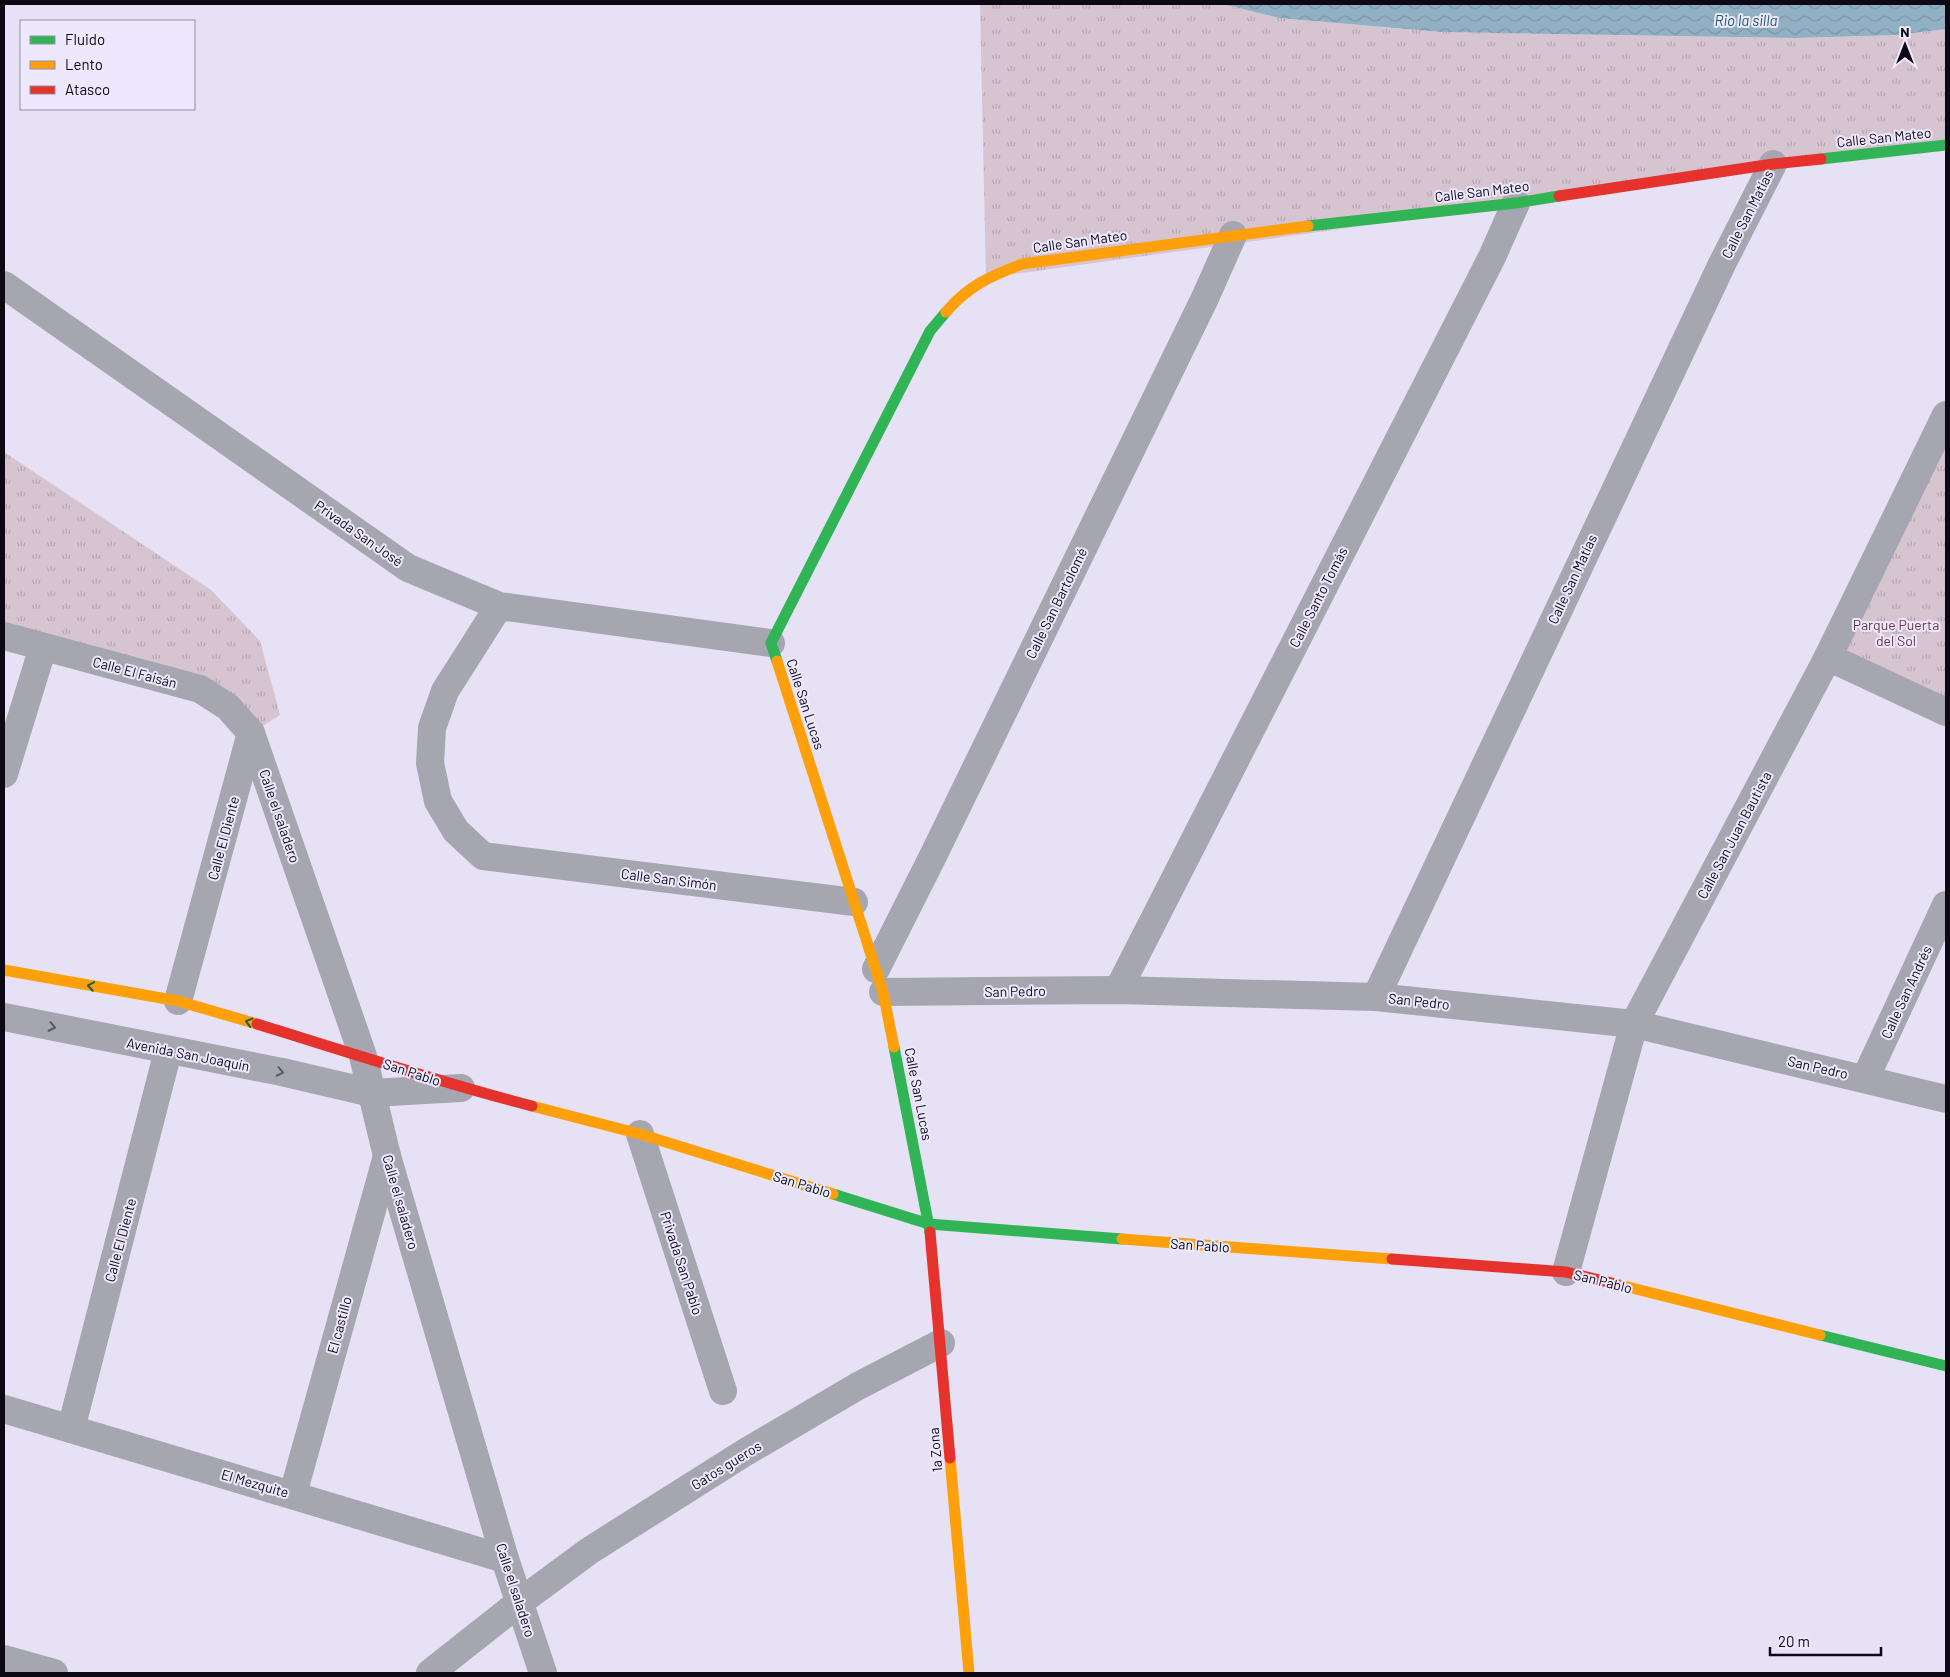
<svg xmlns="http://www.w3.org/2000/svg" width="1950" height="1677" font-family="Barlow,sans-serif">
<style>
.park{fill:url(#park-tufts)}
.water{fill:url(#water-waves)}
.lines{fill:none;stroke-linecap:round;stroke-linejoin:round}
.street{stroke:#a5a6af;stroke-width:28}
.fast{stroke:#30b455;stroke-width:11}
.slow{stroke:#ff9f0a;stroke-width:11}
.jam{stroke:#e5322d;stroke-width:11}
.oneway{stroke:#1e5e35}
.oneway2{stroke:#585862}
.labels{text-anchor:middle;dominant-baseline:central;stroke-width:4;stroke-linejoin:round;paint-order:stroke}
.street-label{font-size:14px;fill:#0c0915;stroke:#ede8fe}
.park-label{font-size:14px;fill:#703444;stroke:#ede8fe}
.water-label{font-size:15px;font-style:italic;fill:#205a6f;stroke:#ede8fe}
</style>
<defs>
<pattern id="park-tufts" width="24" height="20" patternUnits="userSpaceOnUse" patternTransform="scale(1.25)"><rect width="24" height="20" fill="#d7c4d1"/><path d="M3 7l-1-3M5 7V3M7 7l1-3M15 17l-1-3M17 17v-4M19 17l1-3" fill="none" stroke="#b7a7b3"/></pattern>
<pattern id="water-waves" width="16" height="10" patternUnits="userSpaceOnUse" patternTransform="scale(1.25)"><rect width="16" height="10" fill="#92b0c3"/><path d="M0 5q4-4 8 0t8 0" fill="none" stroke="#7d96a7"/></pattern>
</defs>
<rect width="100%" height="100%" fill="#e6e1f5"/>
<!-- park -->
<g class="park">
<path d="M 980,4 L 1223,4 L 1279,18 L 1441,32 L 1796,38 L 1898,35 L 1946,29 L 1946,145 L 986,278 Z"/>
<path d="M 1946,430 L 1946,712 L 1828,657 Z"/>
<path d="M 4,452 L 211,590 L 260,641 L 280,715 L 251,733 L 228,707 L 4,636 Z"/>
</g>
<!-- water -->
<path class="water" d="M 1223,4 L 1946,4 L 1946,29 L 1898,35 L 1796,38 L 1441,32 L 1279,18 Z"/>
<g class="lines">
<!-- street -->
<g class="street">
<path d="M 4,285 L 408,568 L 499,606 L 771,643"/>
<path d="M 499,606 L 445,691 L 432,728 L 430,763 L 438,801 L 456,831 L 483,856 L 854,902"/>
<path d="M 4,636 L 200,689 L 228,707 L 251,733 L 363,1056 L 387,1156 L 505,1559 L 543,1673"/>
<path d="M 1828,657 L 1946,712"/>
<path d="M 4,774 L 43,647"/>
<path d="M 876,969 L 933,856 L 1205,298 L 1233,235"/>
<path d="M 1118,990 L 1492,257 L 1516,203"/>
<path d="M 883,992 L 1118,990 L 1376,997 L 1634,1024 L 1946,1099"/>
<path d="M 1376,997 L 1722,264 L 1773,164"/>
<path d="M 178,1001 L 251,733"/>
<path d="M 4,1017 L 282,1072 L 372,1093 L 461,1088"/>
<path d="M 1865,1079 L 1946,905"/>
<path d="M 640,1134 L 723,1391"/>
<path d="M 1566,1272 L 1634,1024 L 1828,657 L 1946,415"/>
<path d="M 4,1409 L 505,1559"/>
<path d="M 71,1429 L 168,1051"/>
<path d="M 293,1494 L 387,1156"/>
<path d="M 4,1659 L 54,1673"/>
<path d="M 430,1673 L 520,1602 L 589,1551 L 744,1453 L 858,1386 L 941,1343"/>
</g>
<!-- fast -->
<g class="fast">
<path d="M 1821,159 L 1946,145"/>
<path d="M 1308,226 L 1516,203 L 1559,196"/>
<path d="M 777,661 L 771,643 L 930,331 L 946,312"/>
<path d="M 894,1047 L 930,1232"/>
<path d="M 833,1194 L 929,1224 L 1122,1239"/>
<path d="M 1820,1335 L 1946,1366"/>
</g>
<!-- slow -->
<g class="slow">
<path d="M 946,312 C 969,285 991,276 1022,264 L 1308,226"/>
<path d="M 777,661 L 883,992 L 894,1047"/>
<path d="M 4,970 L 178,1001 L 257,1024"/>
<path d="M 532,1106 L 640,1134 L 833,1194"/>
<path d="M 1122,1239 L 1392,1259"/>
<path d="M 1616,1284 L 1820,1335"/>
<path d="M 950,1458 L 969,1673"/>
</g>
<!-- jam -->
<g class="jam">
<path d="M 1559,196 L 1773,164 L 1821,159"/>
<path d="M 257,1024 C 348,1052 439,1082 532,1106"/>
<path d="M 930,1232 L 950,1458"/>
<path d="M 1392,1259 L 1566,1272 L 1616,1284"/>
</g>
</g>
<!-- one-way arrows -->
<defs><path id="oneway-chevron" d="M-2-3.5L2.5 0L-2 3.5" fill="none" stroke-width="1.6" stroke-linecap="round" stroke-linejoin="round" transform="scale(1.25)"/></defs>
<g class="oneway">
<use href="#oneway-chevron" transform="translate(91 986) rotate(-170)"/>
<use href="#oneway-chevron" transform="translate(249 1022) rotate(-164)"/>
</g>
<g class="oneway2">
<use href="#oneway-chevron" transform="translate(52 1027) rotate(12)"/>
<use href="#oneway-chevron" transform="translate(280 1072) rotate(12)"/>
</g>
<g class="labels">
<!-- street labels -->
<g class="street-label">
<text transform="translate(1884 137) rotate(-6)">Calle San Mateo</text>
<text transform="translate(1482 191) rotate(-7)">Calle San Mateo</text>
<text transform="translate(1747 214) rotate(-63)">Calle San Matías</text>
<text transform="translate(1080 241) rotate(-8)">Calle San Mateo</text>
<text transform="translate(359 533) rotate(35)">Privada San José</text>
<text transform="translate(1572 579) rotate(-65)">Calle San Matías</text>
<text transform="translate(1318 597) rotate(-63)">Calle Santo Tomás</text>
<text transform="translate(1056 603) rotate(-64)">Calle San Bartolomé</text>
<text transform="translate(135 672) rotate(15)">Calle El Faisán</text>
<text transform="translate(806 704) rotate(72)">Calle San Lucas</text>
<text transform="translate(280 816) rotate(71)">Calle el saladero</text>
<text transform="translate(1734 835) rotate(-62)">Calle San Juan Bautista</text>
<text transform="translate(223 838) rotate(-75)">Calle El Diente</text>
<text transform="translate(669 879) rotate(7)">Calle San Simón</text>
<text transform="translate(1015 991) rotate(-1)">San Pedro</text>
<text transform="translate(1906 992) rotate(-65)">Calle San Andrés</text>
<text transform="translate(1419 1001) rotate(6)">San Pedro</text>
<text transform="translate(188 1054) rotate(11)">Avenida San Joaquín</text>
<text transform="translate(1818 1067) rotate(13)">San Pedro</text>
<text transform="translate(412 1072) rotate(18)">San Pablo</text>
<text transform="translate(919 1094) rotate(79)">Calle San Lucas</text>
<text transform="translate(802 1184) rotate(17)">San Pablo</text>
<text transform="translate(401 1202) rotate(74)">Calle el saladero</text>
<text transform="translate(120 1240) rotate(-75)">Calle El Diente</text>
<text transform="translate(1200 1245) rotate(4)">San Pablo</text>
<text transform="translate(682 1263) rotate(72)">Privada San Pablo</text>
<text transform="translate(1603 1281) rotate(14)">San Pablo</text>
<text transform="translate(339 1325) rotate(-75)">El castillo</text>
<text transform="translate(935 1450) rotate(-95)">1a Zona</text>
<text transform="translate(726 1465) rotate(-32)">Gatos gueros</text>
<text transform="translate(255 1483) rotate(16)">El Mezquite</text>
<text transform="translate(516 1590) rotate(72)">Calle el saladero</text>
</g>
<!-- park labels -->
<g class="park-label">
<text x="1896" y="624">Parque Puerta<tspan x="1896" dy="16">del Sol</tspan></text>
</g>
<!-- water labels -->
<g class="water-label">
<text x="1746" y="20">Rio la silla</text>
</g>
</g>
<!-- border -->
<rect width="1950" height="1677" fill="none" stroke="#0c0915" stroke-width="10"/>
<!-- legend -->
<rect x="20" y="20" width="175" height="90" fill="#ede8fe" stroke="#938fa1"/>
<rect x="30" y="36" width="25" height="8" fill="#30b455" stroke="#938fa1"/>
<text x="65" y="45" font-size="15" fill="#0c0915">Fluido</text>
<rect x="30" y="61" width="25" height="8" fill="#ff9f0a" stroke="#938fa1"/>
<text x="65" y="70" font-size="15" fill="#0c0915">Lento</text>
<rect x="30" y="86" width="25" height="8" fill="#e5322d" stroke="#938fa1"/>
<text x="65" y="95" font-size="15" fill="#0c0915">Atasco</text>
<!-- north arrow -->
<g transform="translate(1905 45)" stroke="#ede8fe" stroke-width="4" paint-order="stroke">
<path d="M0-4L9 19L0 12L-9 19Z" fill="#0c0915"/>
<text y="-8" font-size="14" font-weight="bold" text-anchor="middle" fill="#0c0915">N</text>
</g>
<!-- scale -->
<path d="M1770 1647v8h111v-8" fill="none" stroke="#0c0915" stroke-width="2.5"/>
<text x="1778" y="1647" font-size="15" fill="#0c0915" stroke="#ede8fe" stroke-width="4" paint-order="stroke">20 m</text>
</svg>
